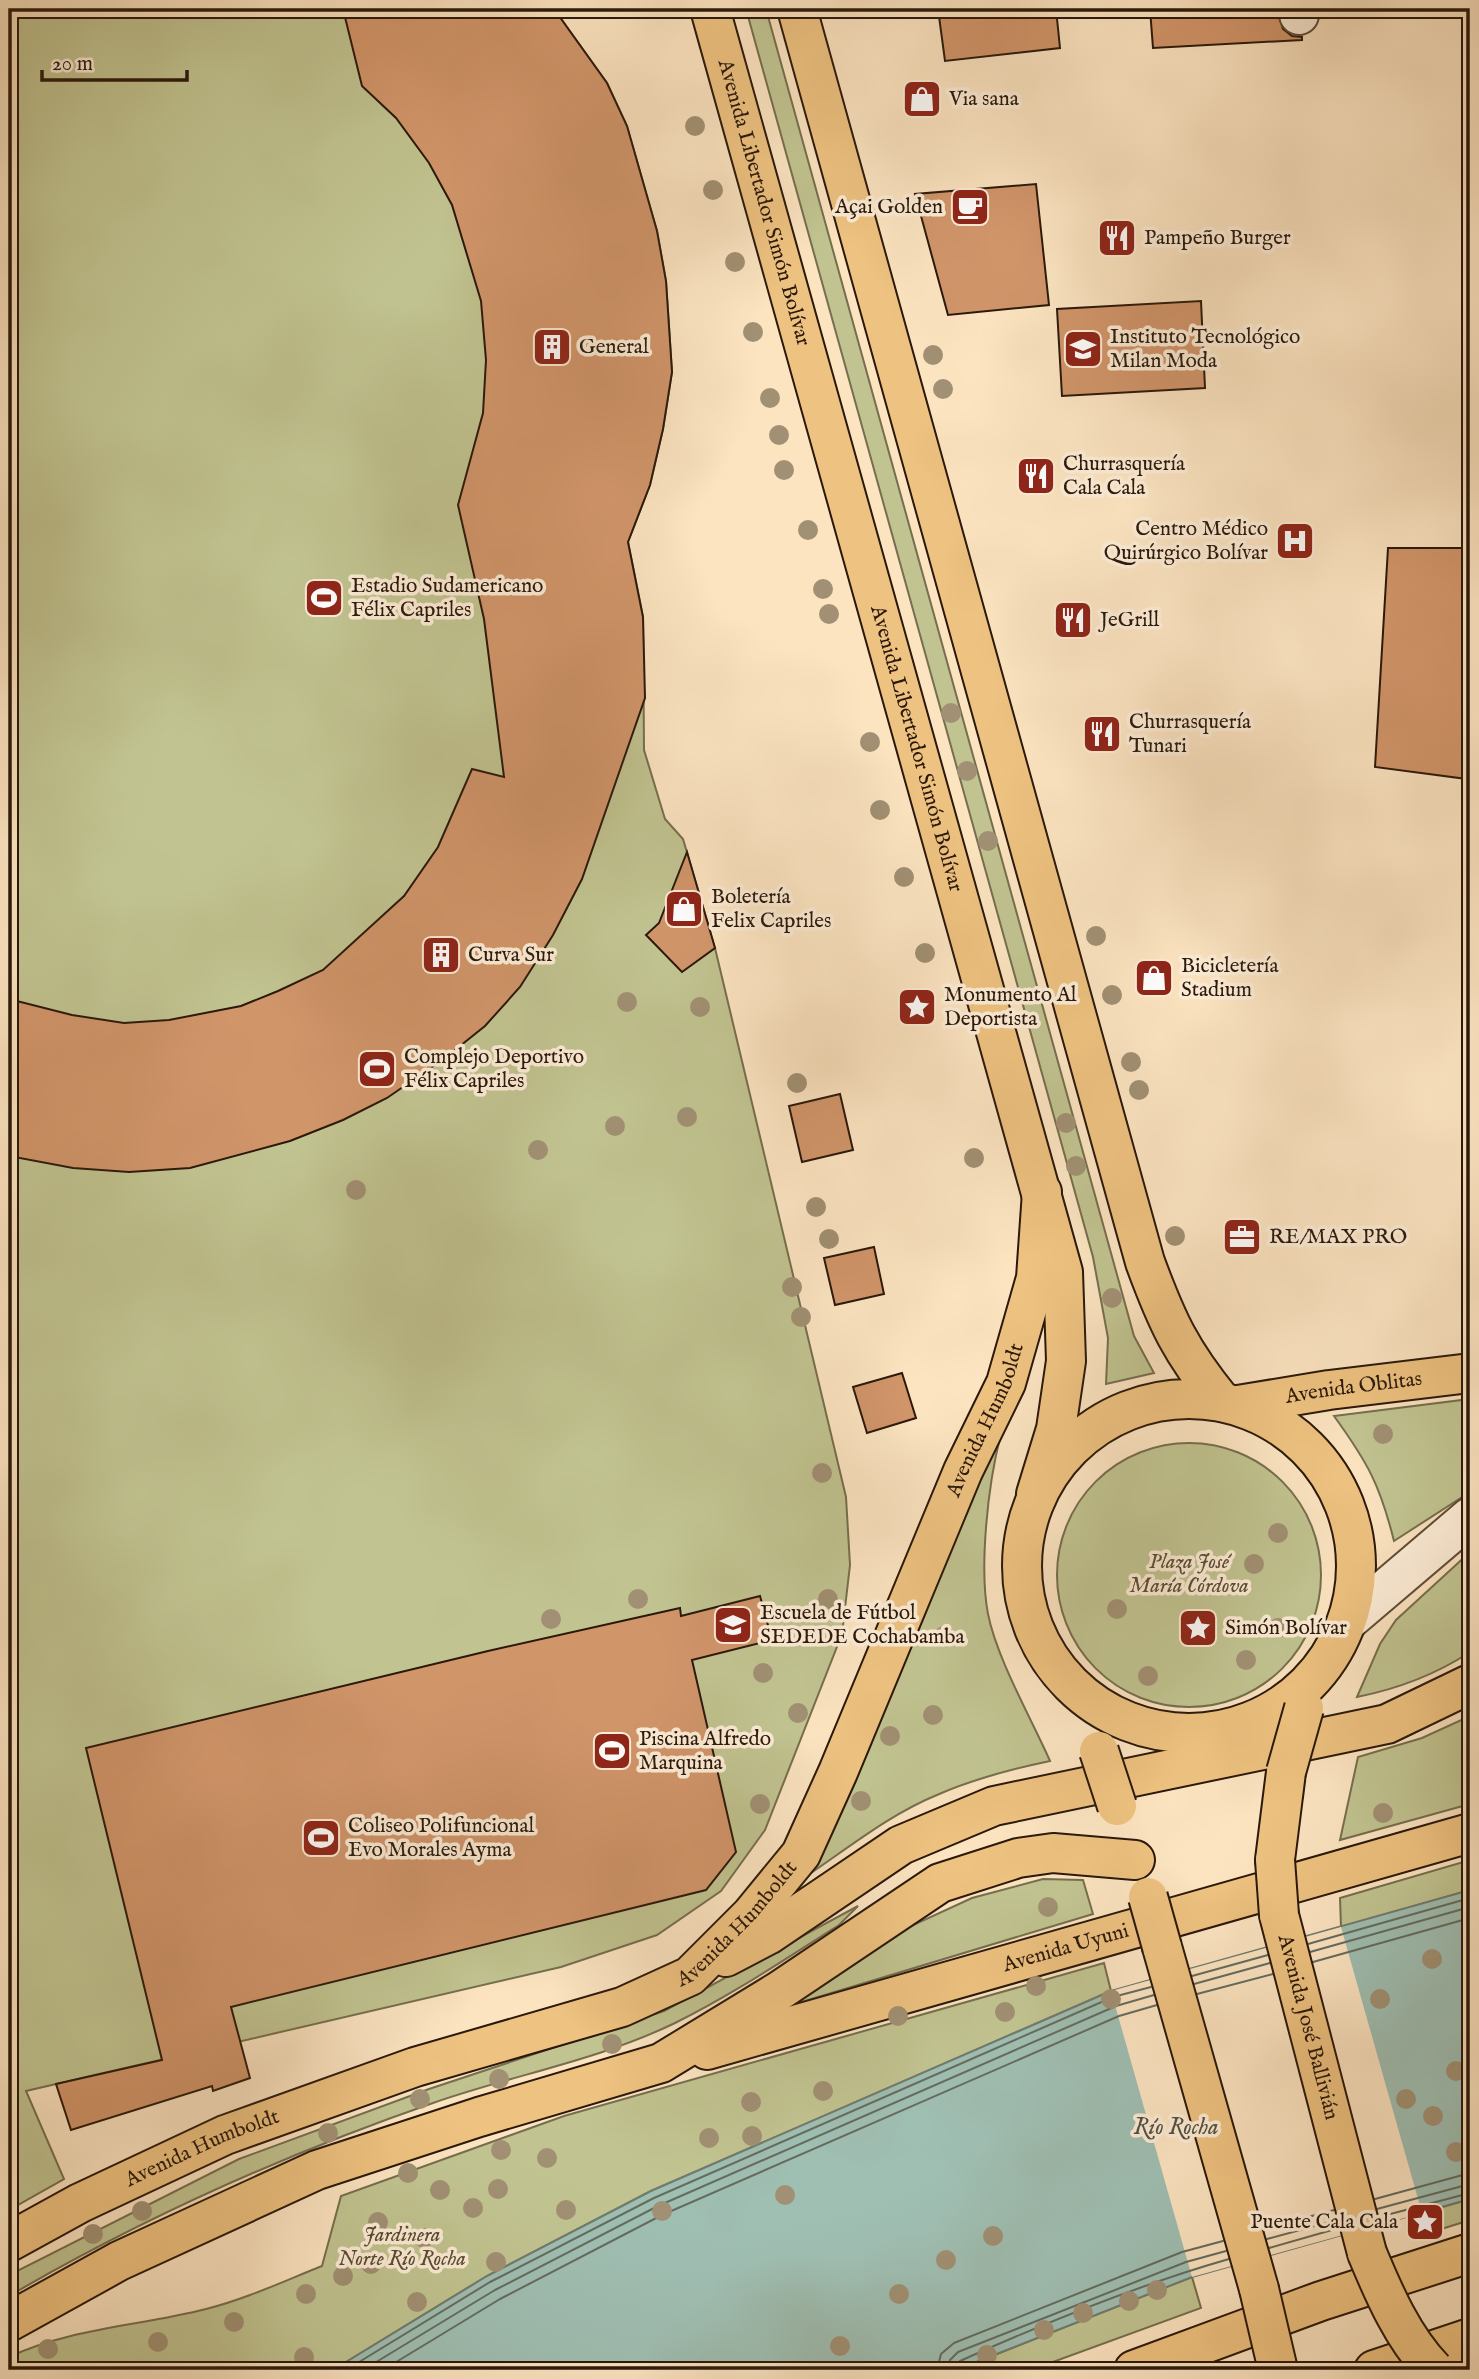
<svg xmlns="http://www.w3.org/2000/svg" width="1479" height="2379" font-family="'IM FELL English',serif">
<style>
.green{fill:#c1c491;stroke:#766e4e;stroke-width:2}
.water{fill:#9fbfb3;stroke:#707c70;stroke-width:2}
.pier{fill:#fce4c1}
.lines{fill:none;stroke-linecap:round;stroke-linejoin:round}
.shore{stroke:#646c5f;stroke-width:2}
.building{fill:#d1956a;stroke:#2a180b;stroke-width:2}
.minor-casing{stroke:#5e4b38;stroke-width:42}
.major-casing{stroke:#2a180b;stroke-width:42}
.minor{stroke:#fdedd7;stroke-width:38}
.major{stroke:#eec280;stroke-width:38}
.major-bridge-casing{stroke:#2a180b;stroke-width:42;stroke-linecap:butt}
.major-bridge{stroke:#eec280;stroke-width:38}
.tree{fill:#a19073}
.labels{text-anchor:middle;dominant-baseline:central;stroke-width:7;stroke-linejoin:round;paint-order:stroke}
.poi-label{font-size:21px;fill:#2a180b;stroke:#fdedd7;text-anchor:start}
.street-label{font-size:21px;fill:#2a180b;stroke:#fdedd7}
.park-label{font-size:21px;font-style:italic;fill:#574c33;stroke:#fdedd7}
.water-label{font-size:23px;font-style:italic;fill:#535246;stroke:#fdedd7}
</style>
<rect width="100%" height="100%" fill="#fce4c1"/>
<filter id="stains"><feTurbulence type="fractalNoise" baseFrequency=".00286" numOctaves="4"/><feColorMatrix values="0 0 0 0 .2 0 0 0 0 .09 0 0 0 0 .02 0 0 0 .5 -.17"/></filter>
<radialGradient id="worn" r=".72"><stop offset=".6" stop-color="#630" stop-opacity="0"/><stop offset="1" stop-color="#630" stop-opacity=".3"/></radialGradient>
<!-- green -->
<g class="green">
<path d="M 9,9 L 554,9 L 607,83 L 627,126 L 657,231 L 666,281 L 672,372 L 663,429 L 650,485 L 628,542 L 643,617 L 644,750 L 665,819 L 683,839 L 715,948 L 846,1497 L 850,1565 L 842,1634 L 765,1830 L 721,1891 L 657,1935 L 561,1967 L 26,2091 L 64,2179 L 9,2210 Z"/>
<path d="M 746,9 L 766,9 L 1134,1336 L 1154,1373 L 1106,1384 L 1108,1338 L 1093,1257 Z"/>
<path d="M 1470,1399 L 1470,1492 L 1394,1541 C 1380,1485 1368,1463 1334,1416 Z"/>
<path d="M 1000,1438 C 988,1485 979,1567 988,1614 C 997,1659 1031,1718 1050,1761 C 1012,1769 973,1779 937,1795 C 890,1814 847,1849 805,1877 L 917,1609 Z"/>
<circle cx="1189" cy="1575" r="132"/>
<path d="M 1470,1552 L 1470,1652 C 1435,1675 1397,1689 1357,1697 L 1380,1644 L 1396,1620 Z"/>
<path d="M 1470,1716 L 1470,1804 L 1340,1840 L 1358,1757 L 1422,1738 Z"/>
<path d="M 1470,1860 L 1470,1890 L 1341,1927 L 1340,1898 Z"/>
<path d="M 1043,1879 L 1083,1880 L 1093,1914 L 795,2004 L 900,1931 L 972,1898 Z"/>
<path d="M 858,1906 L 839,1925 C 785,1959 732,1995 675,2023 C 599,2060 513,2075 433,2103 C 286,2154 143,2218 9,2296 L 9,2275 L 239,2159 L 429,2089 L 664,2011 Z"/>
<path d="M 1104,1963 L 1111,1991 L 651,2191 L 487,2276 L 333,2370 L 9,2370 L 9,2357 C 71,2328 140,2326 206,2309 C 246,2299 284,2281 322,2266 L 341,2196 L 564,2116 Z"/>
<path d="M 1470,2199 L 1470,2220 L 1429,2233 L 1422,2213 Z"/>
<path d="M 1192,2277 L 1201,2308 L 1031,2370 L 956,2370 Z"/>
</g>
<!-- water -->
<path class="water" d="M 1470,1890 L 1470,2199 L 1192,2277 L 956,2370 L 333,2370 L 487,2276 L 651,2191 L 1111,1991 Z"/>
<!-- pier -->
<path class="pier" d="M 1341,1927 L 1422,2213 L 1192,2277 L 1111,1991 Z"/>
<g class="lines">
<!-- shore -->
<g class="shore">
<path d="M 1308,1944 L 1470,1898"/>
<path d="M 1310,1952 L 1470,1907"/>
<path d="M 1313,1962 L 1470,1918"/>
<path d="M 1192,1976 L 1268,1955"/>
<path d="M 1194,1984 L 1270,1963"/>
<path d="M 1197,1994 L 1273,1974"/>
<path d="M 1375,2199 L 1470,2173"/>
<path d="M 1377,2209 L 1470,2184"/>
<path d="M 1379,2217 L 1470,2193"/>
<path d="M 1264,2229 L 1334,2210"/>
<path d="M 1267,2239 L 1337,2220"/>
<path d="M 1269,2248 L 1339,2228"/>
<path d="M 346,2370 L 490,2282 L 654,2198 L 1113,1997 L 1151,1987"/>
<path d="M 363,2370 L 495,2290 L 658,2206 L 1116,2006 L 1154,1995"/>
<path d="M 383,2370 L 500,2299 L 662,2215 L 1119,2016 L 1157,2005"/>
<path d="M 937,2370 L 941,2354 L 954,2343 L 1182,2252 L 1223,2241"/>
<path d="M 947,2370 L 950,2360 L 958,2352 L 1186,2262 L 1226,2251"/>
<path d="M 956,2370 L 960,2361 C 1047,2322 1138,2285 1229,2259"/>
</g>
</g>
<!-- building -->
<g class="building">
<path d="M 343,9 L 554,9 L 607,83 L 627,126 L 657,231 L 666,281 L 672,372 L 663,429 L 650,485 L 628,542 L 643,617 L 645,698 L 582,879 L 553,935 L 520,987 L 485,1026 L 445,1058 L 387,1098 L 343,1120 L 290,1141 L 190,1168 L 129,1172 L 73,1168 L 9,1156 L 9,999 L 72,1015 L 124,1023 L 169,1020 L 241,1006 L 278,991 L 323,970 L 404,896 L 438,847 L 472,769 L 504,777 L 484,619 L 458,505 L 483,413 L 486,360 L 481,301 L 452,205 L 429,163 L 396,118 L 362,86 Z"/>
<path d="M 938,9 L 1056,9 L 1060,48 L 945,61 Z"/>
<path d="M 1150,9 L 1277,9 L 1283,29 L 1292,36 L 1302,37 L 1302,40 L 1153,48 Z"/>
<path d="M 1036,184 L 1049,305 L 948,315 L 915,194 Z"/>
<path d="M 1201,301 L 1205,388 L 1062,396 L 1057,309 Z"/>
<path d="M 1388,548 L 1470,548 L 1467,779 L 1375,767 Z"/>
<path d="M 687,852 L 715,948 L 682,972 L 646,935 L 659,923 Z"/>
<path d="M 840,1094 L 853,1150 L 802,1162 L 789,1106 Z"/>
<path d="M 874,1247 L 884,1294 L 835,1305 L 824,1258 Z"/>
<path d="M 902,1373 L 916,1418 L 867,1433 L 853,1387 Z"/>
<path d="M 760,1596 L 772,1640 L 692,1660 L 736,1852 L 706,1890 L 231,2007 L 250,2078 L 213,2091 L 212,2086 L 71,2130 L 56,2084 L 162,2060 L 86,1748 L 488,1651 L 680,1608 L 681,1616 Z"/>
</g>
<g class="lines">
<!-- minor casing -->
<g class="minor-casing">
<g id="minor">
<path d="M 1298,9 L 1299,15"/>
<path d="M 1349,1620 L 1470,1517"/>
</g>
</g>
<!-- major casing -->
<g class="major-casing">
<g id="major">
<path id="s1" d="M 710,9 L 1063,1272 L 1066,1361 L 1056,1429 L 1036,1494"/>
<path d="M 797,9 L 1145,1262 C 1167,1322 1181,1352 1222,1402"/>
<circle cx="1189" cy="1566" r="167"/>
<path id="s2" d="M 1238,1405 L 1329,1390 L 1470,1373"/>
<path d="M 1275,1860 L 1286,1772"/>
<path id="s3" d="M 1279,1915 L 1367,2253"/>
<path d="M 1162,1947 L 1259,2289"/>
<path d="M 726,1957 L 768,1935 L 901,1845 L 994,1806 L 1387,1724 L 1470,1684"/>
<path id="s4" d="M 707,2050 L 1470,1833"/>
<path id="s5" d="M 9,2242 L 80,2203 L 225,2135 L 415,2067 L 622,2007 L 690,1976 L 751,1915 L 801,1854 L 838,1772 L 963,1471 L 1006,1383 L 1036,1278 L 1042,1192"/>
<path d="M 9,2322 L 119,2261 L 317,2170 L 479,2117 L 661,2063 L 779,1991 L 940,1883 L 1018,1858 L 1053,1853 L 1135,1860"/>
<path d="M 1134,2370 L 1321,2301 L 1470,2253"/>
<path d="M 1374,2370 L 1470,2338"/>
</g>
</g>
<!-- minor -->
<use href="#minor" class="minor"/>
<!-- major -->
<use href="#major" class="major"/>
<!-- major-bridge casing -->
<g class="major-bridge-casing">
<g id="major-bridge">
<path d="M 1099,1751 L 1117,1806"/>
<path d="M 1286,1772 L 1304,1708"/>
<path d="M 1275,1860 L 1279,1915"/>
<path d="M 1148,1897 L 1162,1947"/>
<path d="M 1367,2253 C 1384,2294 1403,2338 1434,2370"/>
<path d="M 1259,2289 L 1278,2370"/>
</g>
</g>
<!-- major-bridge -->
<use href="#major-bridge" class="major-bridge"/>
</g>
<!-- trees -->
<g class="tree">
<circle cx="695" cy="126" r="10"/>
<circle cx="713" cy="190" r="10"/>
<circle cx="735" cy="262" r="10"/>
<circle cx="753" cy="332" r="10"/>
<circle cx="933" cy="355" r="10"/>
<circle cx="943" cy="389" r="10"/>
<circle cx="770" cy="398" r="10"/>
<circle cx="779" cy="435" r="10"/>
<circle cx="784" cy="470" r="10"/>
<circle cx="808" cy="530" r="10"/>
<circle cx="823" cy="589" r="10"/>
<circle cx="829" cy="614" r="10"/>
<circle cx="951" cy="713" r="10"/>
<circle cx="870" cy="742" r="10"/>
<circle cx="967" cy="771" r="10"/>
<circle cx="880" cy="810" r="10"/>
<circle cx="988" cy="841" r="10"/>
<circle cx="904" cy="877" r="10"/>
<circle cx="1096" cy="936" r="10"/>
<circle cx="925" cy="953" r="10"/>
<circle cx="1112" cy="995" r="10"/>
<circle cx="627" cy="1002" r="10"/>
<circle cx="700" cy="1007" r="10"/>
<circle cx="1131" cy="1062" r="10"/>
<circle cx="797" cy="1083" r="10"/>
<circle cx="1139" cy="1090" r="10"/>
<circle cx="687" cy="1117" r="10"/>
<circle cx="1066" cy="1123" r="10"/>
<circle cx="615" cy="1126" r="10"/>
<circle cx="538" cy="1150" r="10"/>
<circle cx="974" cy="1158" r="10"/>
<circle cx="1076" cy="1166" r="10"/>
<circle cx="356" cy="1190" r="10"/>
<circle cx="816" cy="1207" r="10"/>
<circle cx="1175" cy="1236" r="10"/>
<circle cx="829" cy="1239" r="10"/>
<circle cx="792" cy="1287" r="10"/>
<circle cx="1112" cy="1298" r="10"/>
<circle cx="801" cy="1317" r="10"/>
<circle cx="1383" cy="1434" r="10"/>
<circle cx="822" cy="1473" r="10"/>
<circle cx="1278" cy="1533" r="10"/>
<circle cx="1254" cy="1564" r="10"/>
<circle cx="638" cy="1599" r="10"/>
<circle cx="828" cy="1599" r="10"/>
<circle cx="1117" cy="1609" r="10"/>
<circle cx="551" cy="1619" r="10"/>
<circle cx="1278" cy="1628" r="10"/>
<circle cx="944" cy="1636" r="10"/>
<circle cx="1246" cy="1660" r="10"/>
<circle cx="763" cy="1673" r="10"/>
<circle cx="1148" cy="1676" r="10"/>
<circle cx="798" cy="1713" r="10"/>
<circle cx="933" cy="1715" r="10"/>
<circle cx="890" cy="1736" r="10"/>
<circle cx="861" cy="1801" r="10"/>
<circle cx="760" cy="1804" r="10"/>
<circle cx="1383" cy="1813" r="10"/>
<circle cx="1048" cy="1907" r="10"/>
<circle cx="1432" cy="1959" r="10"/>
<circle cx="1036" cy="1986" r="10"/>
<circle cx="1111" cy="1999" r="10"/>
<circle cx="1380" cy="1999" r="10"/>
<circle cx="1005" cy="2012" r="10"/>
<circle cx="898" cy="2016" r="10"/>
<circle cx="612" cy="2044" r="10"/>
<circle cx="1456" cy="2071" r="10"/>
<circle cx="499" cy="2079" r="10"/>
<circle cx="823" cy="2091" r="10"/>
<circle cx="420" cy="2099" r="10"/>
<circle cx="1406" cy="2099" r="10"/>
<circle cx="751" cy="2102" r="10"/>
<circle cx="1433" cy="2116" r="10"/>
<circle cx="328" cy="2133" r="10"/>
<circle cx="752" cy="2136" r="10"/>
<circle cx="709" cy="2138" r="10"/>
<circle cx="501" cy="2150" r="10"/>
<circle cx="1456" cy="2152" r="10"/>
<circle cx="547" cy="2158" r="10"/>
<circle cx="408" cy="2173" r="10"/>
<circle cx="498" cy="2189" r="10"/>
<circle cx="440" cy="2190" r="10"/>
<circle cx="785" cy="2195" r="10"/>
<circle cx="473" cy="2208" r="10"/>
<circle cx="566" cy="2210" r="10"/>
<circle cx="142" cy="2211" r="10"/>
<circle cx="662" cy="2211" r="10"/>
<circle cx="378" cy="2222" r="10"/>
<circle cx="93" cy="2234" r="10"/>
<circle cx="993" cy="2236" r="10"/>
<circle cx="424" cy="2238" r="10"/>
<circle cx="946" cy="2260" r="10"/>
<circle cx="496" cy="2262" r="10"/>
<circle cx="371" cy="2264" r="10"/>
<circle cx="343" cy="2276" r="10"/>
<circle cx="1157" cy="2290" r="10"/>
<circle cx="306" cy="2294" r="10"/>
<circle cx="899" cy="2294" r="10"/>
<circle cx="1129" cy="2301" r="10"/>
<circle cx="417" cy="2302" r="10"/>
<circle cx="1083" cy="2313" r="10"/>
<circle cx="234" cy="2322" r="10"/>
<circle cx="1044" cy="2330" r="10"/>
<circle cx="158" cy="2342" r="10"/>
<circle cx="840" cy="2346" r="10"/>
<circle cx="48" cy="2349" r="10"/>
<circle cx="987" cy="2355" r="10"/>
<circle cx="304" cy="2357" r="10"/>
</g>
<!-- icons -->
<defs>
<g id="shop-square" transform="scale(2.0125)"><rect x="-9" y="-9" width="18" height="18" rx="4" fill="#8f2418" stroke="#fdedd7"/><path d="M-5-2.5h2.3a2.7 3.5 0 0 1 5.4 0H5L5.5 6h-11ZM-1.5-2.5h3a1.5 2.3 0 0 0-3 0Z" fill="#fff"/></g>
<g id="cafe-square" transform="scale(2.0125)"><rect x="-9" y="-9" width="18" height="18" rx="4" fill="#8f2418" stroke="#fdedd7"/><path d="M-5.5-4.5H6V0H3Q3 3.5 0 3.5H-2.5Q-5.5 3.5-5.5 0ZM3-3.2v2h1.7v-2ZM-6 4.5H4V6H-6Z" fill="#fff"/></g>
<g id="restaurant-square" transform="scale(2.0125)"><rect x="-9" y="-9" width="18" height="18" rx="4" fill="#8f2418" stroke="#fdedd7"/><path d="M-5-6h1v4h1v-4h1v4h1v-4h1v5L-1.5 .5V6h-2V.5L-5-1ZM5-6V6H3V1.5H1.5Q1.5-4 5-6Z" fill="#fff"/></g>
<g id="building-square" transform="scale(2.0125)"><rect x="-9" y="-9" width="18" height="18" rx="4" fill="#8f2418" stroke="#fdedd7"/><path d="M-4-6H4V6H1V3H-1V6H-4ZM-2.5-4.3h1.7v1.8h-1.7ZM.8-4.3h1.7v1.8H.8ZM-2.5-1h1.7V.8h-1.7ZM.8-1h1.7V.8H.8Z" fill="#fff"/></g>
<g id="university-square" transform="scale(2.0125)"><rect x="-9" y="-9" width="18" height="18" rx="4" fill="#8f2418" stroke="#fdedd7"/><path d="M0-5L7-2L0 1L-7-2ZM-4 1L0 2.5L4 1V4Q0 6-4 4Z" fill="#fff"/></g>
<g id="hospital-square" transform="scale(2.0125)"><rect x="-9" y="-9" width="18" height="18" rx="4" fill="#8f2418" stroke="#fdedd7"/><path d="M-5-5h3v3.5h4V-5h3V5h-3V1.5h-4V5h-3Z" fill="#fff"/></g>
<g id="stadium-square" transform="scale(2.0125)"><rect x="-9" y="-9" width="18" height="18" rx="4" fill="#8f2418" stroke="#fdedd7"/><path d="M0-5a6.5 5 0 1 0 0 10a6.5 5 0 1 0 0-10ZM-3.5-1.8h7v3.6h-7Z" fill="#fff"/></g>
<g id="sight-square" transform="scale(2.0125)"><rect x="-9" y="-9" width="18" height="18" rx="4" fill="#8f2418" stroke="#fdedd7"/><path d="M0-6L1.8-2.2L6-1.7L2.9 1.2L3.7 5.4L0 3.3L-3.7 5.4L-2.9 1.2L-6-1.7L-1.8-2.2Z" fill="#fff"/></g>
<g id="office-square" transform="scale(2.0125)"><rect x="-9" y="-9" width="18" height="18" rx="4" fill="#8f2418" stroke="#fdedd7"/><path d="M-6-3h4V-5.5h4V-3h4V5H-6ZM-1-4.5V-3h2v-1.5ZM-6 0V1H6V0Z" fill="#fff"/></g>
<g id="school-square" transform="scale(2.0125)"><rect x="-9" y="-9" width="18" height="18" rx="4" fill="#8f2418" stroke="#fdedd7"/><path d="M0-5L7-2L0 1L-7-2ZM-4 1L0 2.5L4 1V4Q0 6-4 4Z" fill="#fff"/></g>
</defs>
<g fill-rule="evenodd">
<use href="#shop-square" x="922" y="99"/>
<use href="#cafe-square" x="970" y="207"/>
<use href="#restaurant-square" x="1117" y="238"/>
<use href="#building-square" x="552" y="347"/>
<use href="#university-square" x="1083" y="349"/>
<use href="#restaurant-square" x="1036" y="476"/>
<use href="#hospital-square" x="1295" y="541"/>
<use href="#stadium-square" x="324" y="598"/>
<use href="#restaurant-square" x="1073" y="620"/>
<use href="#restaurant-square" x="1102" y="734"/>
<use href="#shop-square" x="684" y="909"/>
<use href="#building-square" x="441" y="955"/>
<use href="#shop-square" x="1154" y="978"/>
<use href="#sight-square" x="917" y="1007"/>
<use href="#stadium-square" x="377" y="1069"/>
<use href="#office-square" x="1242" y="1237"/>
<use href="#school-square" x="733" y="1625"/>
<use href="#sight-square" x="1198" y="1628"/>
<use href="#stadium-square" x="612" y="1751"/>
<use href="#stadium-square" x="321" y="1838"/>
<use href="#sight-square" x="1425" y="2222"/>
</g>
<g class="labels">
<!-- poi labels -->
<g class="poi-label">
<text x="949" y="99">Via sana</text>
<text x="943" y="207" text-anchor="end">Açai Golden</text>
<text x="1144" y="238">Pampeño Burger</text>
<text x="1110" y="337">Instituto Tecnológico<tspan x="1110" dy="24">Milan Moda</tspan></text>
<text x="579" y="347">General</text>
<text x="1063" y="464">Churrasquería<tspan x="1063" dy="24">Cala Cala</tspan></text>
<text x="1268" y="529" text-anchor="end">Centro Médico<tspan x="1268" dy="24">Quirúrgico Bolívar</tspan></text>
<text x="351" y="586">Estadio Sudamericano<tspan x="351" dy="24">Félix Capriles</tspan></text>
<text x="1100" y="620">JeGrill</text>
<text x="1129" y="722">Churrasquería<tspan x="1129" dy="24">Tunari</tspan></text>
<text x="711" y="897">Boletería<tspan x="711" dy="24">Felix Capriles</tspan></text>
<text x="468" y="955">Curva Sur</text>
<text x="1181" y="966">Bicicletería<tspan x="1181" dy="24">Stadium</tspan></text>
<text x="944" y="995">Monumento Al<tspan x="944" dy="24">Deportista</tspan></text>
<text x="404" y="1057">Complejo Deportivo<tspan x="404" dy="24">Félix Capriles</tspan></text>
<text x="1269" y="1237">RE/MAX PRO</text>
<text x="760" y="1613">Escuela de Fútbol<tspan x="760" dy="24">SEDEDE Cochabamba</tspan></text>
<text x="1225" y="1628">Simón Bolívar</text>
<text x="639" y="1739">Piscina Alfredo<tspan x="639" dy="24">Marquina</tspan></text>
<text x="348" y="1826">Coliseo Polifuncional<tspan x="348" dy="24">Evo Morales Ayma</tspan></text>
<text x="1398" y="2222" text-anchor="end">Puente Cala Cala</text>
</g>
<!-- street labels -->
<g class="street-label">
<text stroke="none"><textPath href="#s1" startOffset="201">Avenida Libertador Simón Bolívar</textPath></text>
<text stroke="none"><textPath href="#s1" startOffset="768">Avenida Libertador Simón Bolívar</textPath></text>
<text stroke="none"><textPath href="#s2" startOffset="117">Avenida Oblitas</textPath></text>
<text stroke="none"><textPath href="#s5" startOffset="1370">Avenida Humboldt</textPath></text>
<text stroke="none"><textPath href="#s5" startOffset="803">Avenida Humboldt</textPath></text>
<text stroke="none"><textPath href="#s4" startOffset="373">Avenida Uyuni</textPath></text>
<text stroke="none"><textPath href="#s3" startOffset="116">Avenida José Ballivián</textPath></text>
<text stroke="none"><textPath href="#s5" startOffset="215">Avenida Humboldt</textPath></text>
</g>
<!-- park labels -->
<g class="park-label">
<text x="1189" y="1562">Plaza José<tspan x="1189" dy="24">María Córdova</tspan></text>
<text x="402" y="2235">Jardinera<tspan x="402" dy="24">Norte Río Rocha</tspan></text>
</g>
<!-- water labels -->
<g class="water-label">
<text x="1176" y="2127">Río Rocha</text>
</g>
</g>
<!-- margin -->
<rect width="1479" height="2379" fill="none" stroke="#fce4c1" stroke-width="35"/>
<rect x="10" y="10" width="1458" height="2358" fill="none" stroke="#2a180b" stroke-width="3.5"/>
<rect x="18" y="18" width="1444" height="2344" fill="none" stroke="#2a180b" stroke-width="2"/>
<!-- scale -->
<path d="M42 70v10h145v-10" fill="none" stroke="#2a180b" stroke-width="3.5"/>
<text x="52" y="70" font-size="21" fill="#2a180b" stroke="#fdedd7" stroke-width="5" paint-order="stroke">20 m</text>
<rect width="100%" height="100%" filter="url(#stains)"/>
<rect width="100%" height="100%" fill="url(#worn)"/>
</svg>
